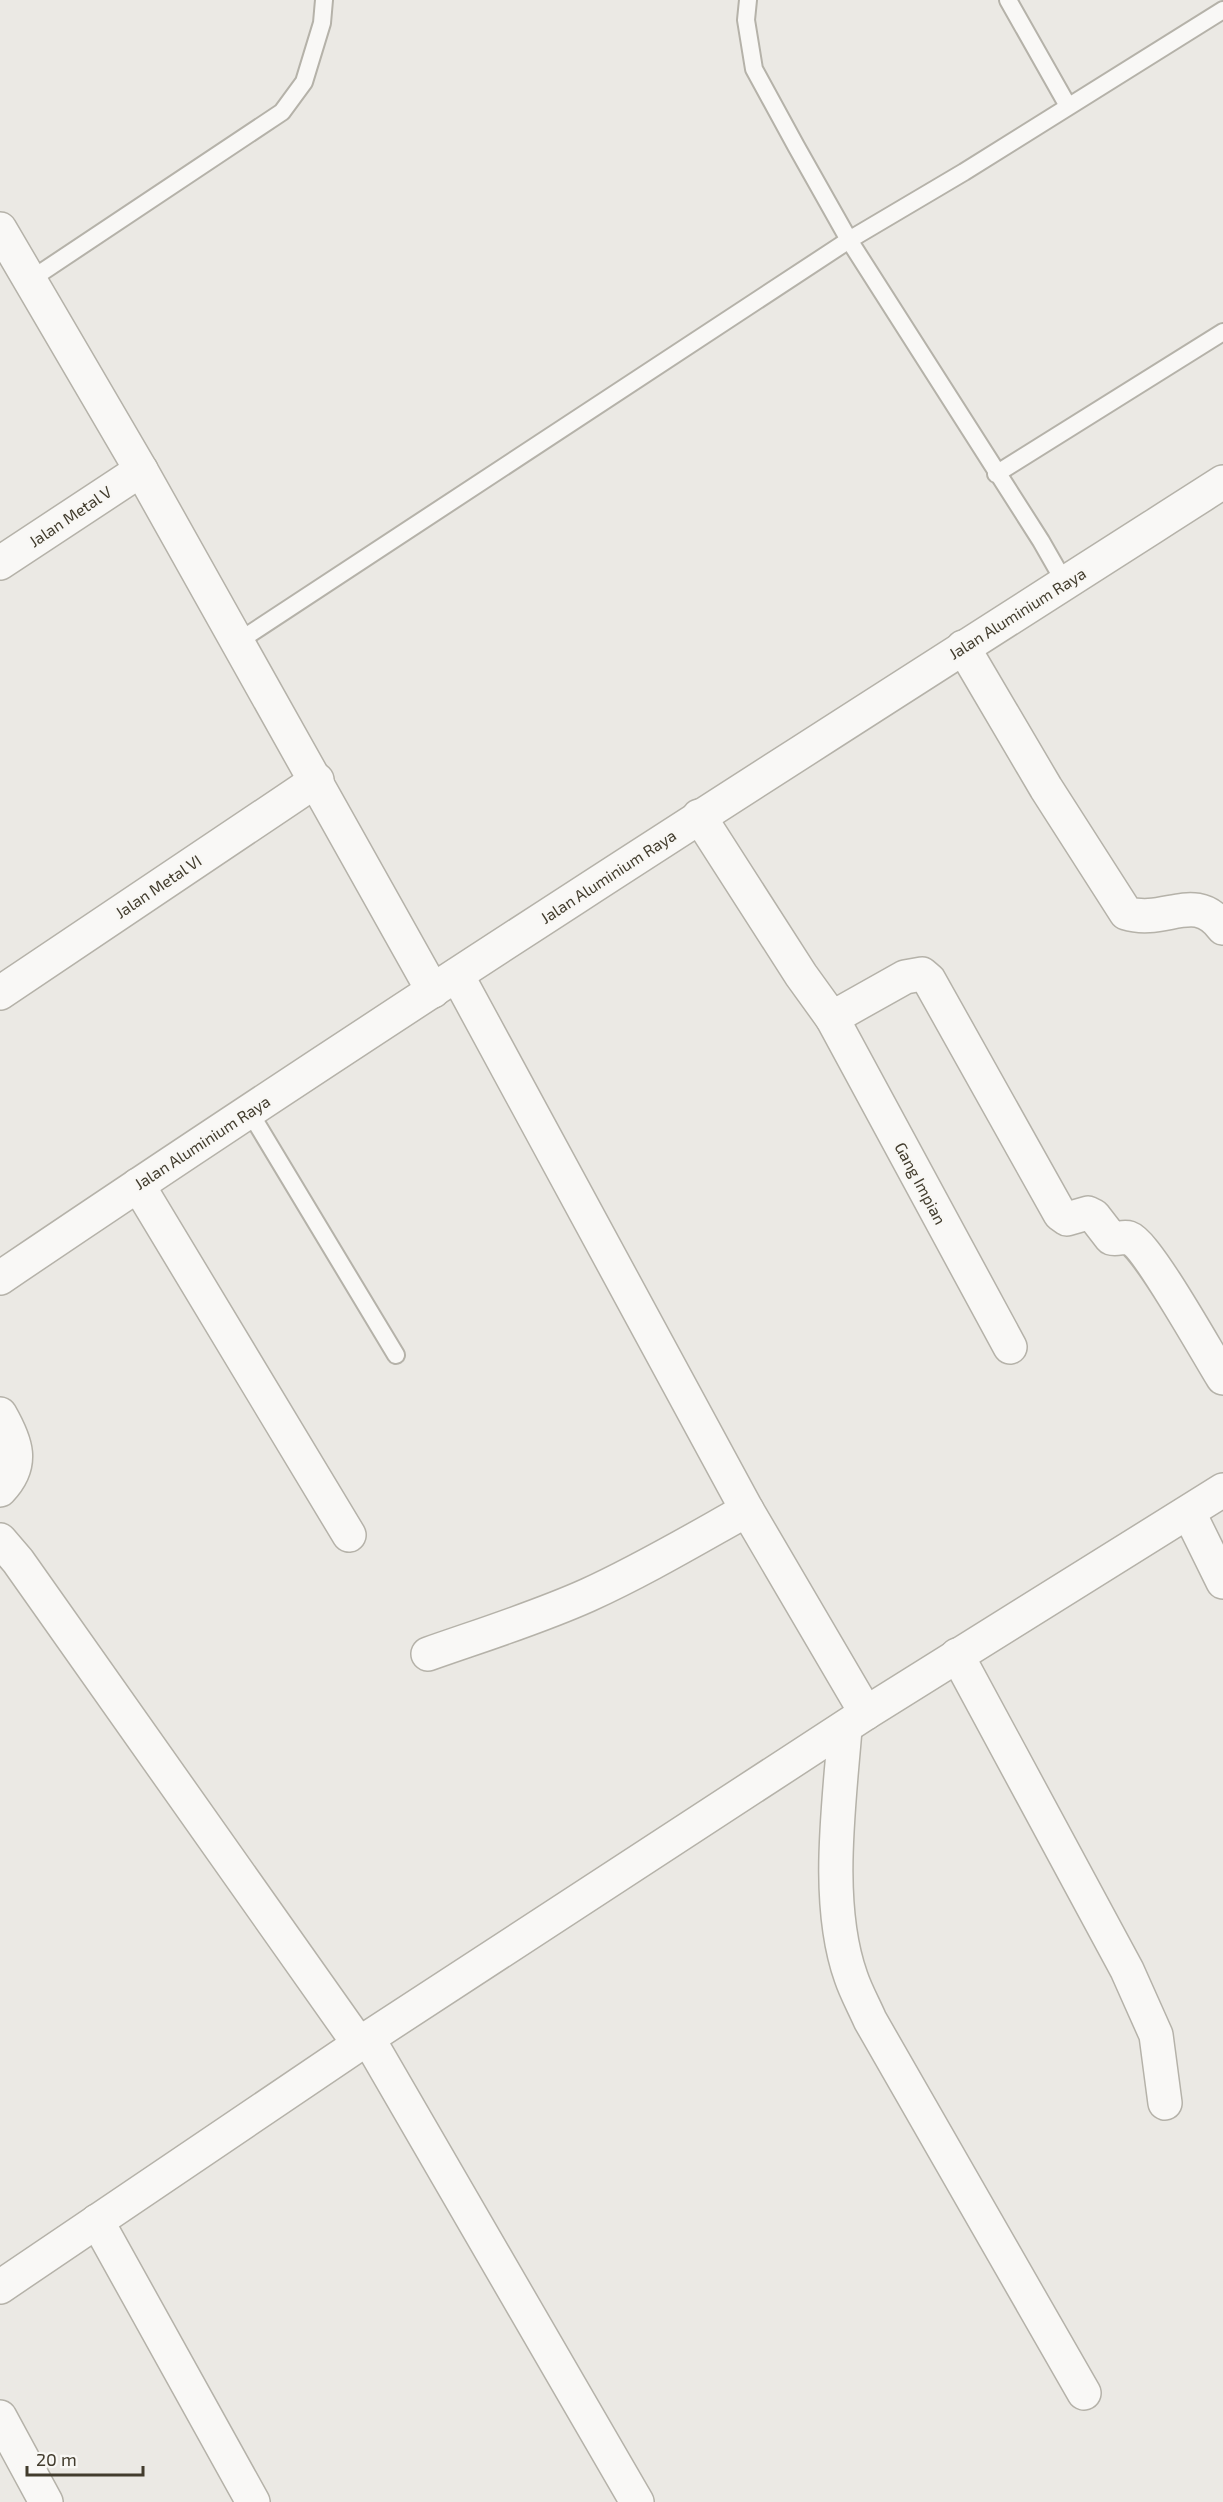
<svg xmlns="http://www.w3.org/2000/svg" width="1223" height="2502" font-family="'Exo 2',sans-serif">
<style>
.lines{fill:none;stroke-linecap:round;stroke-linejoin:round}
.service-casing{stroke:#b5b2a9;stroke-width:20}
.minor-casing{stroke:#b5b2a9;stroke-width:36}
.tertiary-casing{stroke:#b5b2a9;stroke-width:36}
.service{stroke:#f9f8f6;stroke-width:16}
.minor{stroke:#f9f8f6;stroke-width:33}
.tertiary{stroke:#f9f8f6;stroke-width:33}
.labels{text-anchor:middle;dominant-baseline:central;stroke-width:5;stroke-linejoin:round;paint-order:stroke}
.street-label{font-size:16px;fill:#423c2d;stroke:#f8f7f4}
</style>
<rect width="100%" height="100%" fill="#ebe9e4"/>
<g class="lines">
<!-- service casing -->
<g class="service-casing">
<g id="service">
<path d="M 748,0 L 746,20 L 754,69 L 796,146 L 849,240 L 1041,541 L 1065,583"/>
<path d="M 1008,0 L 1068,106"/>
<path d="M 30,280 L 282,112 L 304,82 L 322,23 L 324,0"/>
<path d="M 996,474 L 1223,332"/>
<path d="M 236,643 L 849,240 L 964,172 L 1223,10"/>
<path d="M 249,1111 L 396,1355"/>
</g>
</g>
<!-- minor casing -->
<g class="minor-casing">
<g id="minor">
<path d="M 0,229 L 141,470 L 433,991"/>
<path d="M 0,563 L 141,470"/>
<path d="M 963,647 L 1046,788 L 1126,913 C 1166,925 1195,890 1223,928"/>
<path d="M 699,816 L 801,975 L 832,1018 L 905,977 L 922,974 L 929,980 L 1060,1214 L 1067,1219 L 1088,1213 L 1094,1216 L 1111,1238 C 1117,1240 1123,1236 1129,1238 C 1147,1244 1209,1356 1223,1378"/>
<path d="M 457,975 L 747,1510 L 866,1713"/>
<path d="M 0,993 L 317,780"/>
<path d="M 832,1018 L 1010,1347"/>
<path d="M 138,1185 L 349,1535"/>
<path d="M 0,1414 C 16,1442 25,1464 0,1490"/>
<path d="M 1189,1513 L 1223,1582"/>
<path d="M 0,1540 L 18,1561 L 359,2044"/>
<path d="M 428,1654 C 482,1635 537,1618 588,1595 C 643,1570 695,1539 747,1510"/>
<path d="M 957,1655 L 1127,1970 L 1156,2035 L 1165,2103"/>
<path d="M 845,1729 C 839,1805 825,1904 851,1977 C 856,1992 864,2006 870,2020 L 1084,2393"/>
<path d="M 369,2040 L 637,2502"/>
<path d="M 97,2221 L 253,2502"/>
<path d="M 0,2287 L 359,2044 L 866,1713 L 1223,1490"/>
<path d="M 0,2417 L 46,2502"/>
</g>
</g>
<!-- tertiary casing -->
<g class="tertiary-casing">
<path id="tertiary" d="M 0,1278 C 403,1005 813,744 1223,482"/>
</g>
<!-- service -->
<use href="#service" class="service"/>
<!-- minor -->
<use href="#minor" class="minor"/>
<!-- tertiary -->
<use href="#tertiary" class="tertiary"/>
</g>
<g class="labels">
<!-- street labels -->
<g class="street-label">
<text transform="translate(70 516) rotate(-34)">Jalan Metal V</text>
<text transform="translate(1017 613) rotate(-32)">Jalan Aluminium Raya</text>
<text transform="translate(608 876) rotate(-33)">Jalan Aluminium Raya</text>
<text transform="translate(158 886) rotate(-34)">Jalan Metal VI</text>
<text transform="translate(202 1142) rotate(-33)">Jalan Aluminium Raya</text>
<text transform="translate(921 1183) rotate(62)">Gang Impian</text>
</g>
</g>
<!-- scale -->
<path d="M27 2466v9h116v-9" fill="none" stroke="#423c2d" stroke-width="3"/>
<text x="36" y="2466" font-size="18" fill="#423c2d" stroke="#f8f7f4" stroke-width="4.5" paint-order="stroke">20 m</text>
</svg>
